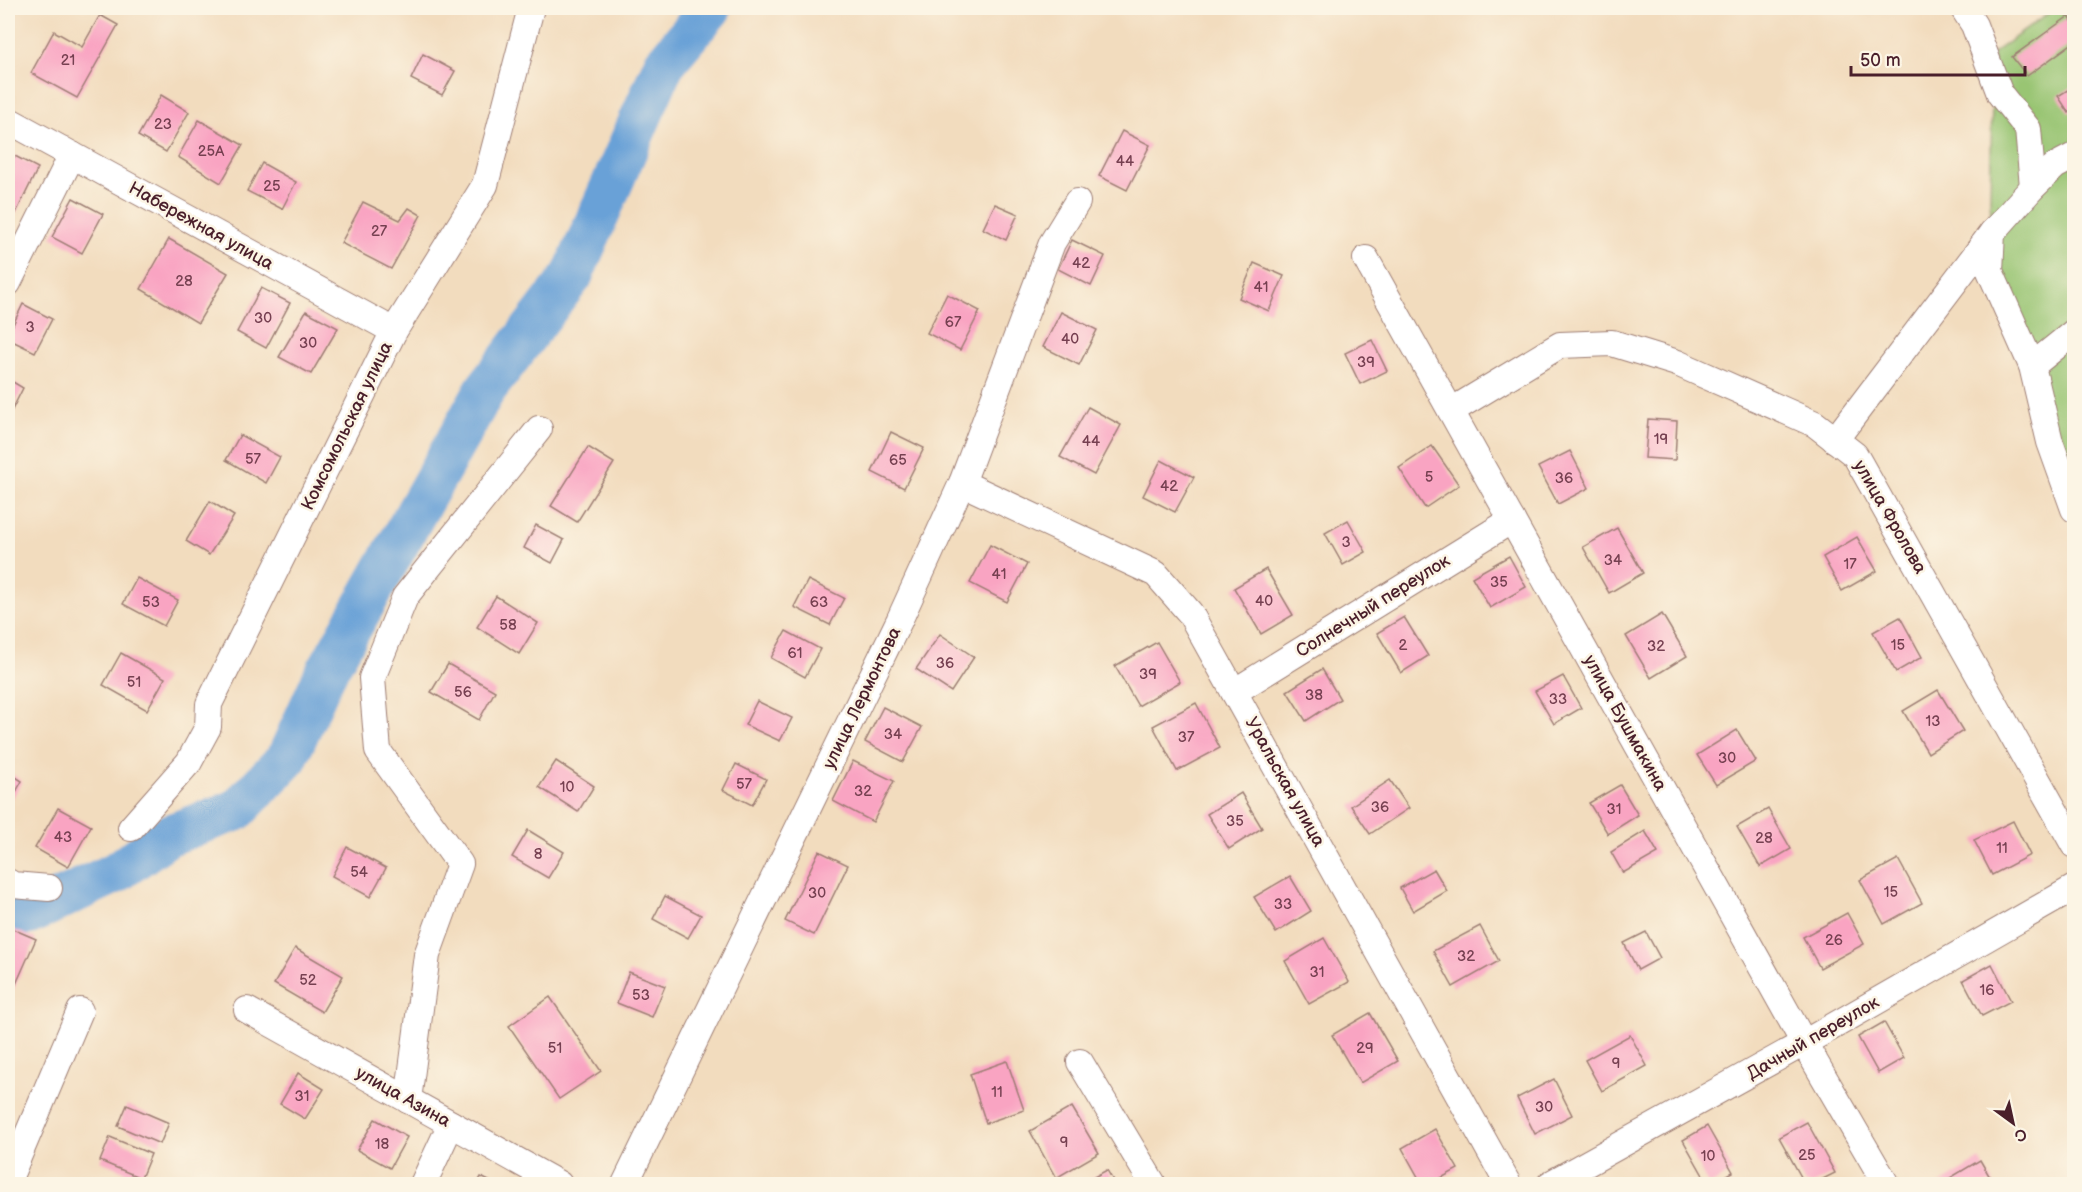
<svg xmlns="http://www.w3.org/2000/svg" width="2082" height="1192" font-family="'Balsamiq Sans',sans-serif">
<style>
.green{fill:#99c573;stroke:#72724f;stroke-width:1.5}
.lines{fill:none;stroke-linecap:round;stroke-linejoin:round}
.river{stroke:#69a1d7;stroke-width:42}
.building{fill:#f9a4c2}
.minor-casing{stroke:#9e7e74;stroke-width:28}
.minor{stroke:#fff;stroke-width:26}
.labels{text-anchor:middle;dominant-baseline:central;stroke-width:5;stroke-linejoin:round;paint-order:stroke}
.number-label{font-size:15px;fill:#764051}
.street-label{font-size:18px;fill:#4a1f2b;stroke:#fcf5e5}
</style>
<rect width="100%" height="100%" fill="#fcf5e5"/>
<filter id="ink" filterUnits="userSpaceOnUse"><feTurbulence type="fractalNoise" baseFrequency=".0167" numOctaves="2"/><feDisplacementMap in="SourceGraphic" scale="12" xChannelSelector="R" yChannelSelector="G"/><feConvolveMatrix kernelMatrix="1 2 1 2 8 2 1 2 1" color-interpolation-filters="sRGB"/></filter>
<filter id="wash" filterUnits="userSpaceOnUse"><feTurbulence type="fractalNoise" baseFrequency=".008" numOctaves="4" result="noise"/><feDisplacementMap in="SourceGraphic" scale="24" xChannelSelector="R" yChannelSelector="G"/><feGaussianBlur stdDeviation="1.35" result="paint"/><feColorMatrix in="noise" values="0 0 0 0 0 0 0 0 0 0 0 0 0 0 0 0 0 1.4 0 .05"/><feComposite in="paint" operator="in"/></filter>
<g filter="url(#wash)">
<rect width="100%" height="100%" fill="#f2dcbe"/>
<!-- green -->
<path class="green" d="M 2056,8 L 2074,8 L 2074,489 L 2024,344 L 1992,233 L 1990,200 L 1993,53 Z"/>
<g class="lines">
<!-- river -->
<path class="river" d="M 8,916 L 29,914 L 117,872 L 169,835 L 237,810 L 287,758 L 324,676 L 485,390 L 572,276 L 664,64 L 711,8"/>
</g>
<g id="blocks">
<!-- building -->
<g class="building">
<path d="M 100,15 L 118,25 L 77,98 L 31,73 L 54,31 L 82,47 Z"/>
<path d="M 2069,16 L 2074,24 L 2074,42 L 2027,76 L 2012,57 Z"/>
<path d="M 423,54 L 455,71 L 442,95 L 411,79 Z"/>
<path d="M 2074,86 L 2074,110 L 2069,113 L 2058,96 Z"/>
<path d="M 161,95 L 189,112 L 166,152 L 138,136 Z"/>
<path d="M 199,120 L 243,145 L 221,183 L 178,157 Z"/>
<path d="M 1122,131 L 1150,145 L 1127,190 L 1099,176 Z"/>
<path d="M 13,155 L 38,168 L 15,215 L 8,212 L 8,165 Z"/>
<path d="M 262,163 L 296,182 L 282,209 L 247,191 Z"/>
<path d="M 73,198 L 103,214 L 82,253 L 52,237 Z"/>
<path d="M 363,202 L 400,220 L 409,208 L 421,215 L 391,269 L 341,243 Z"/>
<path d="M 995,204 L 1018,214 L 1006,240 L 983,229 Z"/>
<path d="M 169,239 L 228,273 L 198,323 L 141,289 Z"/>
<path d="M 1072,240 L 1105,256 L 1091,286 L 1058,269 Z"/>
<path d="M 1254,263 L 1284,276 L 1269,311 L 1239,298 Z"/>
<path d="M 261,288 L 290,303 L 266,348 L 237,332 Z"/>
<path d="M 947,294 L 980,311 L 960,350 L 927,333 Z"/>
<path d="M 23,304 L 52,319 L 35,352 L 8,339 L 8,335 Z"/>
<path d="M 306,311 L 338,328 L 311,374 L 279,357 Z"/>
<path d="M 1061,312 L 1097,330 L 1079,365 L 1043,347 Z"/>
<path d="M 1372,340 L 1387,371 L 1360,384 L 1345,353 Z"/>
<path d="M 8,379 L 23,388 L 8,418 Z"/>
<path d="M 1088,407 L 1121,425 L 1094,475 L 1060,457 Z"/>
<path d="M 1648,419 L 1677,421 L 1675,460 L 1645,458 Z"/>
<path d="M 891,432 L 924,448 L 904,488 L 872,472 Z"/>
<path d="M 240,435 L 280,457 L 266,483 L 226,460 Z"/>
<path d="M 1432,446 L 1459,485 L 1425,508 L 1399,468 Z"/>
<path d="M 588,447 L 614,463 L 577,522 L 551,506 Z"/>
<path d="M 1570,451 L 1589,488 L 1558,504 L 1538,467 Z"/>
<path d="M 1161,460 L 1194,477 L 1175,512 L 1143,496 Z"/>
<path d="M 210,501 L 234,516 L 209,555 L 186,541 Z"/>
<path d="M 1348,520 L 1366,552 L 1343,565 L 1325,533 Z"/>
<path d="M 536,525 L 564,540 L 552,563 L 524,548 Z"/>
<path d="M 1617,528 L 1643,573 L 1609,593 L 1583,547 Z"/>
<path d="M 1857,537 L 1877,571 L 1842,591 L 1823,557 Z"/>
<path d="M 990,545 L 1027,564 L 1007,602 L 970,583 Z"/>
<path d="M 1509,556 L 1526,587 L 1490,608 L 1472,577 Z"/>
<path d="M 1266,569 L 1293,615 L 1261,634 L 1234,588 Z"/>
<path d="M 137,578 L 178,600 L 164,626 L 123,604 Z"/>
<path d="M 808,580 L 844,598 L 830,625 L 794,607 Z"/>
<path d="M 496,596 L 538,623 L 519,654 L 477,627 Z"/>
<path d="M 1662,614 L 1687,656 L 1651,678 L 1626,636 Z"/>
<path d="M 1404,617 L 1428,656 L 1401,673 L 1377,633 Z"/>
<path d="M 1900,617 L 1922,657 L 1896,672 L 1873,632 Z"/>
<path d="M 786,631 L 820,649 L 805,677 L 771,658 Z"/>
<path d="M 940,634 L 974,657 L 951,692 L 916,669 Z"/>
<path d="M 1157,642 L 1180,682 L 1138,706 L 1115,666 Z"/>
<path d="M 121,653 L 165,678 L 147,710 L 103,685 Z"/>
<path d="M 448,664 L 495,691 L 479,720 L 431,692 Z"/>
<path d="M 1322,669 L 1340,699 L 1306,721 L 1287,691 Z"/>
<path d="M 1563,676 L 1581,708 L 1554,724 L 1535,691 Z"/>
<path d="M 1938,690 L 1963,731 L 1928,753 L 1903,711 Z"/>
<path d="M 757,701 L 792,718 L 780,741 L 745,725 Z"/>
<path d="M 1196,703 L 1220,748 L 1177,771 L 1153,726 Z"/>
<path d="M 883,707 L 922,727 L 903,762 L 865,742 Z"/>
<path d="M 1737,730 L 1756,761 L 1716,785 L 1697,755 Z"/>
<path d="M 556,761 L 594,786 L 578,812 L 539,787 Z"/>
<path d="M 853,761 L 894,781 L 873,822 L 833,801 Z"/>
<path d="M 736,764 L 766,779 L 752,805 L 723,790 Z"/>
<path d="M 8,772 L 22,781 L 8,806 Z"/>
<path d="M 1390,780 L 1409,808 L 1370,834 L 1351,806 Z"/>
<path d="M 1620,785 L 1638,815 L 1608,834 L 1589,803 Z"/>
<path d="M 1241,793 L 1262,828 L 1229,849 L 1207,814 Z"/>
<path d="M 58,808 L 91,826 L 68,867 L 35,848 Z"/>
<path d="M 1768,809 L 1791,849 L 1760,867 L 1737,827 Z"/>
<path d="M 2013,821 L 2030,855 L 1992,875 L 1974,840 Z"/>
<path d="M 528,830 L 564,852 L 548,878 L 512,857 Z"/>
<path d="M 1645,831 L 1658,853 L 1623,873 L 1611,852 Z"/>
<path d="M 347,847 L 386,868 L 370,897 L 332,876 Z"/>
<path d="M 819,851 L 848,865 L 814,935 L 785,921 Z"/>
<path d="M 1898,859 L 1922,903 L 1884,924 L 1860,880 Z"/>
<path d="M 1434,869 L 1447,891 L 1413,911 L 1400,888 Z"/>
<path d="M 1290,876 L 1311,911 L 1276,933 L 1254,897 Z"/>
<path d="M 665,896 L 701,915 L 688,938 L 653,919 Z"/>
<path d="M 1847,913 L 1864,944 L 1820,968 L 1803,937 Z"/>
<path d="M 1480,926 L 1499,961 L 1453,987 L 1433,951 Z"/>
<path d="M 8,927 L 36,939 L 8,1002 Z"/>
<path d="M 1646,932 L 1660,958 L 1638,970 L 1624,943 Z"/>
<path d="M 1324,938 L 1349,982 L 1309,1004 L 1285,961 Z"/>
<path d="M 295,948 L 343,976 L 322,1012 L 274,984 Z"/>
<path d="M 1992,964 L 2011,1001 L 1982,1016 L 1963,980 Z"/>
<path d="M 629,972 L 665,986 L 652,1017 L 617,1003 Z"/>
<path d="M 550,997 L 601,1071 L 559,1099 L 509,1026 Z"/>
<path d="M 1370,1013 L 1398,1061 L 1360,1083 L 1332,1035 Z"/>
<path d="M 1884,1022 L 1904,1058 L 1878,1073 L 1858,1037 Z"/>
<path d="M 1630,1035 L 1647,1066 L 1602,1091 L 1585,1060 Z"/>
<path d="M 1007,1061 L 1024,1110 L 986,1123 L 970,1074 Z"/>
<path d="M 298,1073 L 324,1089 L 305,1119 L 280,1104 Z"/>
<path d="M 1554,1079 L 1572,1115 L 1535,1134 L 1517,1098 Z"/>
<path d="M 127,1105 L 169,1123 L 160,1144 L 118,1126 Z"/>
<path d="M 1072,1107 L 1099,1153 L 1056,1178 L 1030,1131 Z"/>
<path d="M 375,1119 L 407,1137 L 390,1168 L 357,1150 Z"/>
<path d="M 1807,1122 L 1835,1173 L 1813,1184 L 1805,1184 L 1779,1137 Z"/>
<path d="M 1707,1126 L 1733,1172 L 1711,1184 L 1708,1184 L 1683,1140 Z"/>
<path d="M 1435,1129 L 1458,1169 L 1430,1184 L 1422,1184 L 1402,1148 Z"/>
<path d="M 110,1137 L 151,1154 L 141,1178 L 100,1161 Z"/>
<path d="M 1980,1160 L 1994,1184 L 1940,1184 Z"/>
<path d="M 1107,1170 L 1115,1184 L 1081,1184 Z"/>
<path d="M 481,1177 L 495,1184 L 477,1184 Z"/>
</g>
</g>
</g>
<g filter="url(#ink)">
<use href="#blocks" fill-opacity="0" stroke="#9e7e74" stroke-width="1.5"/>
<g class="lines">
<!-- minor casing -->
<g class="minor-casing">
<g id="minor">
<path d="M 1963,8 L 1974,25 L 2000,94 L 2028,129 L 2033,187"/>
<path d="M 8,120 L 394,331"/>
<path d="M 2074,156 L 2055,166 L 2033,187 L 1992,233 L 1990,271 L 2032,366 L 2050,442 L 2074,509"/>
<path d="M 1366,259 L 1804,1043 L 1886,1184"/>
<path d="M 8,283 L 72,155"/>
<path d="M 2032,366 L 2074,332"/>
<path d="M 1451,411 L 1560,345 L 1612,343 L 1677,363 L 1815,424 L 1855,455 L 2074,845"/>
<path d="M 1835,440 L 1992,233"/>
<path d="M 962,483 L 1156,574 L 1190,613 L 1508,1184"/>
<path d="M 1234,692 L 1512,520"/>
<path d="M 131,828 L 189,762 L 208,727 L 209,704 L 394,331 L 485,185 L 531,8"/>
<path d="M 8,882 L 13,885 L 49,888"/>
<path d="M 247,1010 L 559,1184"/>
<path d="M 1080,1062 L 1153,1184"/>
<path d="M 408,1100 L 427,955 L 460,864 L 378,751 L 372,678 L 405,597 L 539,429"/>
<path d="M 8,1181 L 80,1011"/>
<path d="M 423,1184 L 451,1124"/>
<path d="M 625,1184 L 899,621 L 962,483 L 1052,243 L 1077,202"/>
<path d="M 1550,1184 L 1804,1043 L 2074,888"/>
</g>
</g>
<!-- minor -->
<use href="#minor" class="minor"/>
</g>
</g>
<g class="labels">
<!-- number labels -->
<g class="number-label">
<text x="68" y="60">21</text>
<text x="163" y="124">23</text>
<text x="211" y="151">25А</text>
<text x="1125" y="161">44</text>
<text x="272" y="186">25</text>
<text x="379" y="231">27</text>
<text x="1081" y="263">42</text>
<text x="184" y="281">28</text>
<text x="1261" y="287">41</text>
<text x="263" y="318">30</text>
<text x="953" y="322">67</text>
<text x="30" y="327">3</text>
<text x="1070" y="339">40</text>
<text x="308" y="343">30</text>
<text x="1366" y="362">39</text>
<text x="1661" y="439">19</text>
<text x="1091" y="441">44</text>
<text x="253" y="459">57</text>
<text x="898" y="460">65</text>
<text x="1429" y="477">5</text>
<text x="1564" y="478">36</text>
<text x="1169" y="486">42</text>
<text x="1346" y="542">3</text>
<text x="1613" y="560">34</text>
<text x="1850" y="564">17</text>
<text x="999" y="574">41</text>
<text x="1499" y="582">35</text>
<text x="1264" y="601">40</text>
<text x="151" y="602">53</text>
<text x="819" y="602">63</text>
<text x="508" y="625">58</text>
<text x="1403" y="645">2</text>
<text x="1898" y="645">15</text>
<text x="1656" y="646">32</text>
<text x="795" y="653">61</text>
<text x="945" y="663">36</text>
<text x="1148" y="674">39</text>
<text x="134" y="682">51</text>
<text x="463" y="692">56</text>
<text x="1314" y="695">38</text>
<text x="1558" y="699">33</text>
<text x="1933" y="721">13</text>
<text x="893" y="734">34</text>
<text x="1186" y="737">37</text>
<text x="1727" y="758">30</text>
<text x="744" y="784">57</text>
<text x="567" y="787">10</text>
<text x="863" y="791">32</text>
<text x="1380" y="807">36</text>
<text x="1614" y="809">31</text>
<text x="1235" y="821">35</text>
<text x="63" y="837">43</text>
<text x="1764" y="838">28</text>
<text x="2002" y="848">11</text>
<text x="538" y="854">8</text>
<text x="359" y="872">54</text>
<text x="1891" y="892">15</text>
<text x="817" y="893">30</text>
<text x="1283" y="904">33</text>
<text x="1834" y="940">26</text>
<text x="1466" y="956">32</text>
<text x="1317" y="972">31</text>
<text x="308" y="980">52</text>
<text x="1987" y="990">16</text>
<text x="641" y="995">53</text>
<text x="555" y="1048">51</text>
<text x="1365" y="1048">29</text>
<text x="1616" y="1063">9</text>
<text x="997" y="1092">11</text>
<text x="302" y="1096">31</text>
<text x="1544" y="1107">30</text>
<text x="1064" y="1142">9</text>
<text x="382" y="1144">18</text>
<text x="1807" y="1155">25</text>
<text x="1708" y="1156">10</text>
</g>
<!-- street labels -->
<g class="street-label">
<text transform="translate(201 226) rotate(29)">Набережная улица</text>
<text transform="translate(347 426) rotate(-64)">Комсомольская улица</text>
<text transform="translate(1890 517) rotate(60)">улица Фролова</text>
<text transform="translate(1373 606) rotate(-32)">Солнечный переулок</text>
<text transform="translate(862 698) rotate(-64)">улица Лермонтова</text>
<text transform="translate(1625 723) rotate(61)">улица Бушмакина</text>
<text transform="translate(1285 782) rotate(61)">Уральская улица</text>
<text transform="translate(1813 1038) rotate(-30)">Дачный переулок</text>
<text transform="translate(403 1097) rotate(29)">улица Азина</text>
</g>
</g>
<!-- margin -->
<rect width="2082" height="1192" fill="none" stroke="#fcf5e5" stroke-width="30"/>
<!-- north arrow -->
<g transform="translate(2013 1123) rotate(147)" stroke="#fcf5e5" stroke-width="4.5" paint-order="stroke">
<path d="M0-4.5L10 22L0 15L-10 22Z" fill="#4a1f2b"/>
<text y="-9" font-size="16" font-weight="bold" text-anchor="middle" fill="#4a1f2b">С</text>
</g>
<!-- scale -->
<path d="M1851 66v9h174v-9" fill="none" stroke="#4a1f2b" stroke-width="3"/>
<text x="1860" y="66" font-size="18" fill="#4a1f2b" stroke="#fcf5e5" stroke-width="4.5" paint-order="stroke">50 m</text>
</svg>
